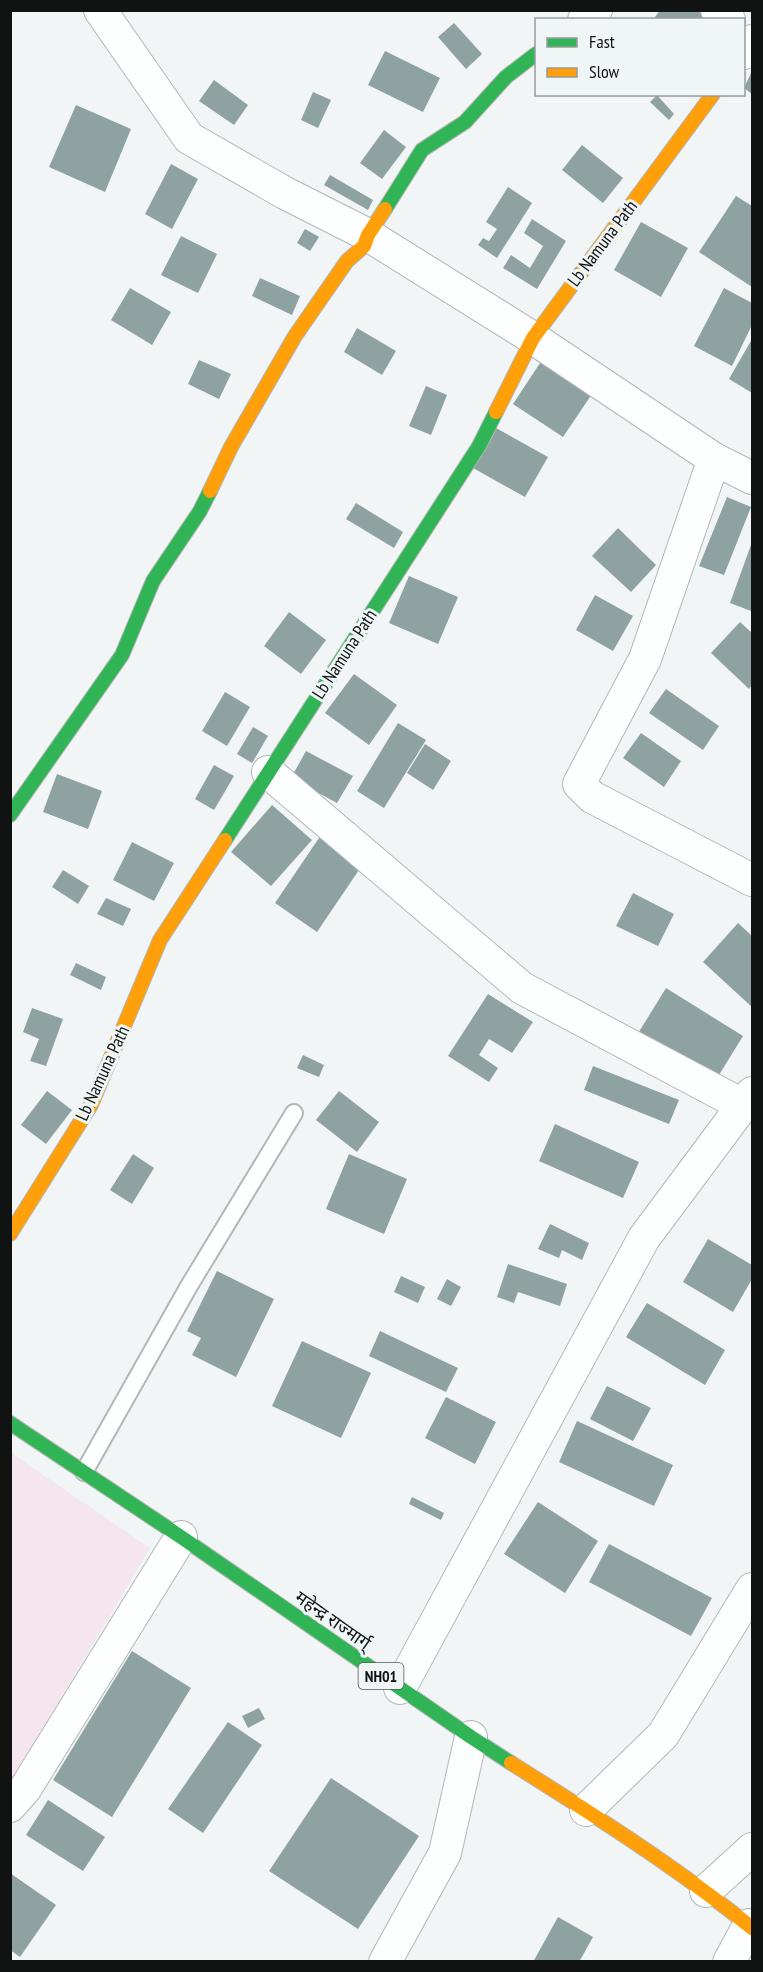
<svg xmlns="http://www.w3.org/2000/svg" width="763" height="1972" font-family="'PT Sans Narrow','Noto Sans Devanagari',sans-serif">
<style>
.green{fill:#f4e5ef}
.building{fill:#8fa2a2}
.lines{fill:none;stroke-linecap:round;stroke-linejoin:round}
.lane-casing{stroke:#b4b7b7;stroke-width:20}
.street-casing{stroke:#b4b7b7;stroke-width:34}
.fast-casing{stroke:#b4b7b7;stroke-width:16}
.slow-casing{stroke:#b4b7b7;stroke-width:16}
.lane{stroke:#fdfefe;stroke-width:16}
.street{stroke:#fdfefe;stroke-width:32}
.fast{stroke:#30b455;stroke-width:14}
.slow{stroke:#ff9f0a;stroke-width:14}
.labels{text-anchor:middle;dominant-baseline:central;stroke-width:6;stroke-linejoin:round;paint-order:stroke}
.shield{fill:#f0f6f6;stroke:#545757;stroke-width:1.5}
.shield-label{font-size:16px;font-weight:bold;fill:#111313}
.street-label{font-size:18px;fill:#111313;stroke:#f0f6f6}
</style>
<rect width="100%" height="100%" fill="#f1f5f5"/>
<!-- green -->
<path class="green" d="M 11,1453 L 150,1548 L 13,1778 L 10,1776 Z"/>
<!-- building -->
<g class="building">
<path d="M 660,10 L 697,10 L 708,20 L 653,20 Z"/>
<path d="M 454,23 L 482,54 L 466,69 L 438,37 Z"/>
<path d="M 385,51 L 440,78 L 423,112 L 368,85 Z"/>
<path d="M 752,71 L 752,94 L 744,88 Z"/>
<path d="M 214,80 L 248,105 L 234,125 L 199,101 Z"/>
<path d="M 313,92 L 331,100 L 318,128 L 301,120 Z"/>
<path d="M 657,95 L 674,114 L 669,120 L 650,102 Z"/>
<path d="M 76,105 L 131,129 L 105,192 L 49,167 Z"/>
<path d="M 384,130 L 406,147 L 382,179 L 360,163 Z"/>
<path d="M 582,145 L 623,178 L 603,203 L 562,170 Z"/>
<path d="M 171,164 L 198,179 L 172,229 L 145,214 Z"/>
<path d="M 330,175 L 373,200 L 368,210 L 324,185 Z"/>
<path d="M 508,187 L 532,203 L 497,258 L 478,245 L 483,238 L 489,241 L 497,229 L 486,222 Z"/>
<path d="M 736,196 L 752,206 L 752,287 L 699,252 Z"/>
<path d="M 532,219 L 566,241 L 537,289 L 503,268 L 511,255 L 530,268 L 543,246 L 524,233 Z"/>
<path d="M 641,222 L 688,248 L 661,297 L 614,270 Z"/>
<path d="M 305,229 L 319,237 L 310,251 L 297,243 Z"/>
<path d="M 181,236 L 217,254 L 198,293 L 161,275 Z"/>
<path d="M 260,278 L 300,296 L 292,315 L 252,296 Z"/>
<path d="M 130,288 L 171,312 L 152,345 L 111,320 Z"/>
<path d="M 724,288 L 752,303 L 752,325 L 732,366 L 694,346 Z"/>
<path d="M 357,328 L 396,351 L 382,375 L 344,352 Z"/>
<path d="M 752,339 L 752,393 L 729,379 Z"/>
<path d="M 544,357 L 594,391 L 563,437 L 513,404 Z"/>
<path d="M 199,360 L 231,374 L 219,399 L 188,384 Z"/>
<path d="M 426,386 L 447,395 L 431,435 L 409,426 Z"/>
<path d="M 496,428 L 548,457 L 525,497 L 473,468 Z"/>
<path d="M 727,497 L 751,507 L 724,575 L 699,566 Z"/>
<path d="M 356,503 L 403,532 L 394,548 L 346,519 Z"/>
<path d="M 618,528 L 656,565 L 631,592 L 592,556 Z"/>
<path d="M 752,542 L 752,606 L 751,611 L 730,603 Z"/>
<path d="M 409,576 L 458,597 L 438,644 L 389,623 Z"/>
<path d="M 595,595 L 633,616 L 613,651 L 576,630 Z"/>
<path d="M 289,612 L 326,640 L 301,674 L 264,646 Z"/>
<path d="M 740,622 L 752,633 L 752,685 L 749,689 L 711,653 Z"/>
<path d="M 354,674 L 397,705 L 369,745 L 325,713 Z"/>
<path d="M 666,689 L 719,726 L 703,750 L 649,713 Z"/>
<path d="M 225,692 L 250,707 L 227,746 L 202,731 Z"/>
<path d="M 398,723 L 426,740 L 384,808 L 357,791 Z"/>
<path d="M 253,727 L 268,736 L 252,763 L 237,754 Z"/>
<path d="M 641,733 L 681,761 L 664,787 L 623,758 Z"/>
<path d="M 425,744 L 451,761 L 433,790 L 407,773 Z"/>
<path d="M 306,751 L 353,776 L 337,803 L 291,778 Z"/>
<path d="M 214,765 L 234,776 L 214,810 L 195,799 Z"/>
<path d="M 57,774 L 102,791 L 88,829 L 43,812 Z"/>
<path d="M 272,805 L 312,840 L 271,886 L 231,852 Z"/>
<path d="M 321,835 L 363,864 L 317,932 L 275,903 Z"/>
<path d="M 132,842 L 174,863 L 154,901 L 113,880 Z"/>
<path d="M 63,870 L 89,886 L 78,904 L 52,887 Z"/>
<path d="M 633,893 L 674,914 L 658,946 L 616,926 Z"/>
<path d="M 106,898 L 131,909 L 123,926 L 97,914 Z"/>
<path d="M 738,923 L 752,936 L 752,1007 L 703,962 Z"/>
<path d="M 76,963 L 106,977 L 101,990 L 70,975 Z"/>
<path d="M 666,988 L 743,1036 L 714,1083 L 637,1035 Z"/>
<path d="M 488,994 L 533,1022 L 512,1053 L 489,1039 L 479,1055 L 498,1068 L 489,1082 L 448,1056 Z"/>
<path d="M 32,1008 L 63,1019 L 46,1066 L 30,1061 L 39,1039 L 23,1032 Z"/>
<path d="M 303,1055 L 324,1065 L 319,1077 L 297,1068 Z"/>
<path d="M 593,1066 L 679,1100 L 669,1124 L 584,1090 Z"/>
<path d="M 47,1091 L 72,1110 L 46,1144 L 21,1125 Z"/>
<path d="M 339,1091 L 379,1122 L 357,1152 L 316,1120 Z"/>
<path d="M 555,1124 L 639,1162 L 623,1198 L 539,1161 Z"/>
<path d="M 133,1154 L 154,1168 L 132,1204 L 110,1190 Z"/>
<path d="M 349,1154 L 407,1179 L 384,1234 L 326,1209 Z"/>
<path d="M 550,1224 L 589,1243 L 582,1260 L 562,1250 L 559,1258 L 538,1249 Z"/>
<path d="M 708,1239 L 752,1265 L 752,1279 L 733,1312 L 683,1282 Z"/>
<path d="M 508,1264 L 567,1284 L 560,1306 L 518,1292 L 514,1303 L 497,1297 Z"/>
<path d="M 217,1271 L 274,1299 L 236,1377 L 192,1355 L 201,1338 L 187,1331 Z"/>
<path d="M 401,1276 L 425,1287 L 418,1303 L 394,1292 Z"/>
<path d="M 447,1279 L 461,1287 L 451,1306 L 437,1299 Z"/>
<path d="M 647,1303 L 725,1350 L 705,1385 L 626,1337 Z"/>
<path d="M 380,1331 L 458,1368 L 446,1392 L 369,1356 Z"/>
<path d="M 302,1341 L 371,1373 L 341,1438 L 272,1406 Z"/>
<path d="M 607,1386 L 651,1408 L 633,1441 L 590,1419 Z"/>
<path d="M 446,1397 L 496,1422 L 475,1464 L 425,1438 Z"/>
<path d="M 577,1421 L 673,1465 L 654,1506 L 559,1462 Z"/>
<path d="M 412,1497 L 444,1513 L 441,1520 L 409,1504 Z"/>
<path d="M 538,1502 L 598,1541 L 565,1593 L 504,1554 Z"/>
<path d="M 609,1544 L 712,1598 L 691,1636 L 589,1582 Z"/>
<path d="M 132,1651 L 191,1688 L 112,1817 L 53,1780 Z"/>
<path d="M 259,1708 L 265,1719 L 248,1728 L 242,1716 Z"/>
<path d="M 228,1722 L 262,1745 L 203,1833 L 168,1809 Z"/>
<path d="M 331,1778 L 419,1836 L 358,1929 L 269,1871 Z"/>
<path d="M 48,1800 L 105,1837 L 83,1871 L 26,1835 Z"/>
<path d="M 10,1873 L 56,1905 L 20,1957 L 10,1950 Z"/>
<path d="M 558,1917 L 593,1937 L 579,1962 L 533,1962 Z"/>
</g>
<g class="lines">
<!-- lane casing -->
<g class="lane-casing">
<path id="lane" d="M 84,1472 L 189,1286 L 294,1113"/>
</g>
<!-- street casing -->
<g class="street-casing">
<g id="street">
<path d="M 100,10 L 189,138 L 285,193 L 368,235 L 533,338 L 714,459 L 752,478"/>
<path d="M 717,10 L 729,20"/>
<path d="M 584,20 L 596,10"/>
<path d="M 744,53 L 752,41"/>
<path d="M 714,459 L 645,659 L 579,784 L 592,797 L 752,880"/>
<path d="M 268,772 L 522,988 L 744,1106"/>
<path d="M 400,1688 L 644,1238 L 752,1093"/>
<path d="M 10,1806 L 25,1789 L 181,1537"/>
<path d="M 586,1810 L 663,1735 L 752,1589"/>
<path d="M 706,1891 L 752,1849"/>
<path d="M 385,1962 L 445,1853 L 471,1737"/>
<path d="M 729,1962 L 749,1925"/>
</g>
</g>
<!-- fast casing -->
<g class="fast-casing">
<g id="fast">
<path d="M 385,209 L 422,150 L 465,122 L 506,77 L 536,54"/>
<path d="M 10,815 L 122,655 L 153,581 L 200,511 L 210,491"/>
<path d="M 225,840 L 479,446 L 496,412"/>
<path d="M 10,1423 L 181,1537 L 471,1737 L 511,1763"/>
</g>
</g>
<!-- slow casing -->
<g class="slow-casing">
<g id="slow">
<path d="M 496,412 L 533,338 L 713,94"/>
<path d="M 210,491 L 231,447 L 295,336 L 347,261 L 364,246 L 368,235 L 385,209"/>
<path d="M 10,1234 L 91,1105 L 160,940 L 225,840"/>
<path d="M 511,1763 C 594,1815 676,1867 752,1928"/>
</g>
</g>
<!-- lane -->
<use href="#lane" class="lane"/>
<!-- street -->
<use href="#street" class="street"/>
<!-- fast -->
<use href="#fast" class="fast"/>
<!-- slow -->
<use href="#slow" class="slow"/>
</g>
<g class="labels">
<!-- shield labels -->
<rect class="shield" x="358.5" y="1663" width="45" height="26" rx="4.5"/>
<g class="shield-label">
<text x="381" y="1676">NH01</text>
</g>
<!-- street labels -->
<g class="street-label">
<text transform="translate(602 243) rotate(-53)">Lb Namuna Path</text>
<text transform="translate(344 654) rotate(-57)">Lb Namuna Path</text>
<text transform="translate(102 1073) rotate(-65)">Lb Namuna Path</text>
<text transform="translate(333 1620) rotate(35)">महेन्द्र राज्मार्ग्</text>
</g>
</g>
<!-- border -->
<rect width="763" height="1972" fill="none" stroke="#111313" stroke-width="24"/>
<!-- legend -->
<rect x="535" y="18" width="210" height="78" fill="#f0f6f6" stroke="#979b9b" stroke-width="1.5"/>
<rect x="547" y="38" width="30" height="9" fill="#30b455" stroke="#979b9b" stroke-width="1.5"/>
<text x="589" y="48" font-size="18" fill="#111313">Fast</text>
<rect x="547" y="68" width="30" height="9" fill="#ff9f0a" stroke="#979b9b" stroke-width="1.5"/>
<text x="589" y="78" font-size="18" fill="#111313">Slow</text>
</svg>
